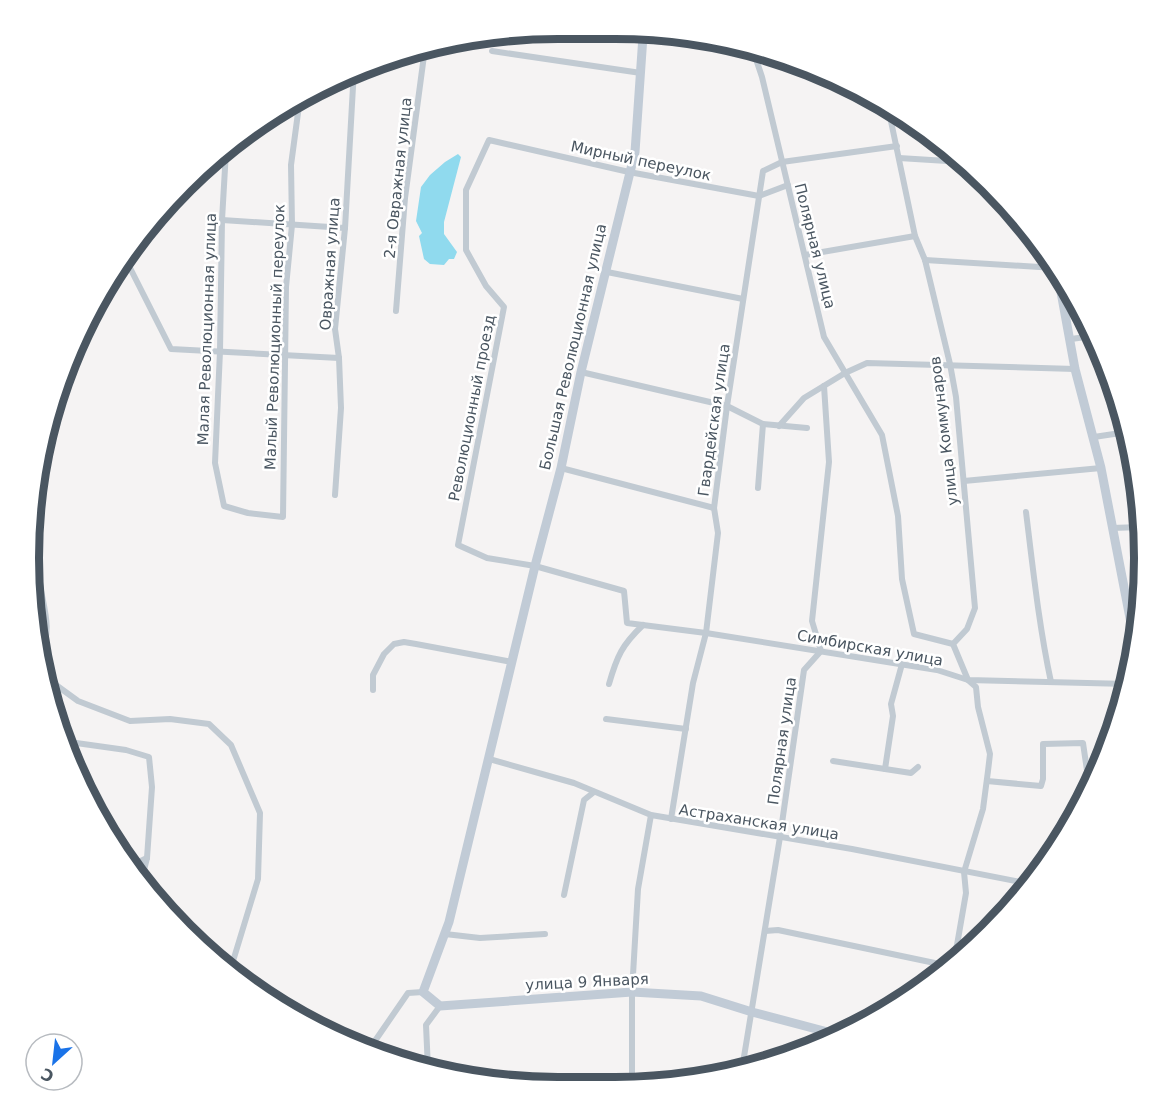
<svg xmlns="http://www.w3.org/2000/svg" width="1173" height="1116" font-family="'DejaVu Sans',sans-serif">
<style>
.water{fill:#90daee}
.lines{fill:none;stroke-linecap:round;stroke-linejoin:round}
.street{stroke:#c1cad2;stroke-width:6}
.secondary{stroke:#c1cbd6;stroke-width:9}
.labels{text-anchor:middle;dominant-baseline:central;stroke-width:5;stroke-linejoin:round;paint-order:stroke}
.street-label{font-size:15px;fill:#4a5661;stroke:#fff}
.rim{fill:none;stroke:#4a5661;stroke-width:8}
</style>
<rect width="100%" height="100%" fill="#f5f3f3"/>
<!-- water -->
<path class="water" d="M 458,154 L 461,157 L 444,222 L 444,234 L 457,252 L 454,259 L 449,259 L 444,265 L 430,264 L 424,259 L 419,236 L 422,233 L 416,221 L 421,187 L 430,175 L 445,162 Z"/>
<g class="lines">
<!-- street -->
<g class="street">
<path d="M 752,47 L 762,77 L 824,337 L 882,435 L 898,516 L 902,579 L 914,634 L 953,644"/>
<path d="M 492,51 L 641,73"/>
<path d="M 888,107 L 915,236 L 925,260 L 950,364 L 956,397 L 975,608 L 967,629 L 953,644 L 968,680 L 976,687 L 978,707 L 990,754 L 988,771 L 983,809 L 964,872 L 966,893 L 957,945 L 949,967"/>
<path d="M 226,151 L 222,220 L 220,351 L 215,463 L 224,506 L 248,513 L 283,517 L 286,287 L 292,225 L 291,165 L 300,98"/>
<path d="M 899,158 L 963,162"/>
<path d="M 788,185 L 759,196 L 629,172 L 489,140 L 466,190 L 466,250 L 486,286 L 504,307 L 458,545 L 487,558 L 535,566 L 624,591 L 627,623 L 706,633 L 937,670 L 968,680 L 1128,684"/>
<path d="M 222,220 L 345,228"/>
<path d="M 805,255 L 915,236"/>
<path d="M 125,258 L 171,349 L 339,358"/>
<path d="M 925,260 L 1055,268"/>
<path d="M 607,272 L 743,299"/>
<path d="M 396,311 L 405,198 L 425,48"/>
<path d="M 1071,339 L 1093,336"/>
<path d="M 581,372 L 727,406 L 763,424 L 807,428"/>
<path d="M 779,426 L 804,398 L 845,373 L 867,363 L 1075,369"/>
<path d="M 1094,437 L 1127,432"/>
<path d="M 561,468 L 714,508"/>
<path d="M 964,481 L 1101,468"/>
<path d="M 758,488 L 763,424"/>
<path d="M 335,495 L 341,408 L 339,358 L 335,329 L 345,228 L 354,69"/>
<path d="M 1026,512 C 1033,569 1039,626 1051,682"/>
<path d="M 1112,528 L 1141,527"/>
<path d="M 39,652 C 54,635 43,605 40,585"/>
<path d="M 45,677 L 78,701 L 130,721 L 170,719 L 209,724 L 231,745 L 260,813 L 258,879 L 230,971"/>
<path d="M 609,684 C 617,656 622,645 643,625"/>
<path d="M 373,690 L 373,675 L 384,654 L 394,644 L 404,642 L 416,644 L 512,662"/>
<path d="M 606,719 L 686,729"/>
<path d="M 62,741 L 126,750 L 149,757 L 152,787 L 147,858 L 142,878"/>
<path d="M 489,759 L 574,783 L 651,815 L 852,849 L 1031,884"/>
<path d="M 833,761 L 911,773 L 918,767"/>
<path d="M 885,769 L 893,716 L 891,704 L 902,664"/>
<path d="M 987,781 L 1041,786 L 1043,779 L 1043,744 L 1083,743 L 1090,791"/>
<path d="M 671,819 L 693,683 L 706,633 L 718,533 L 714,508 L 727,406 L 763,171 L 782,162 L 897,146"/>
<path d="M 132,865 L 147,858"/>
<path d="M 564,895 L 584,800 L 594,792"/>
<path d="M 765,931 L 778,930 L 949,966"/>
<path d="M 445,934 L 480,938 L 545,934"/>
<path d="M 368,1051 L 408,993 L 423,992"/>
<path d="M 428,1069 L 426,1025 L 440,1006"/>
<path d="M 742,1069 L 780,837 L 804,670 L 821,651 L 812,621 L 829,462 L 824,386"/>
<path d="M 632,1085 L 632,992 L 638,889 L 651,815"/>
<path d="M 568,1087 L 632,1082"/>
</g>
<!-- secondary -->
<g class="secondary">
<path d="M 643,36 L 635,152 L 581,372 L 561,468 L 535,566 L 449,922 L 423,992 L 440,1006 L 632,992 L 701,996 L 752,1012 L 839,1035"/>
<path d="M 1057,270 L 1075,369 L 1101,468 L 1135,644"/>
</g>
</g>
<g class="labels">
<!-- street labels -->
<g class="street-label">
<text transform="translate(641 161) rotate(12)">Мирный переулок</text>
<text transform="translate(398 178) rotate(-84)">2-я Овражная улица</text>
<text transform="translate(815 246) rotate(76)">Полярная улица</text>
<text transform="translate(330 264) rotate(-86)">Овражная улица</text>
<text transform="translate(207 329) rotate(-88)">Малая Революционная улица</text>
<text transform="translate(275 337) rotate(-88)">Малый Революционный переулок</text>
<text transform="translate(573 347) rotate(-77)">Большая Революционная улица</text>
<text transform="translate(472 408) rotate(-79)">Революционный проезд</text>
<text transform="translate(714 420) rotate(-82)">Гвардейская улица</text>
<text transform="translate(944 431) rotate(-97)">улица Коммунаров</text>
<text transform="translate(870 648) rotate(10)">Симбирская улица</text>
<text transform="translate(782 741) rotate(-82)">Полярная улица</text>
<text transform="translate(759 822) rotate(9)">Астраханская улица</text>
<text transform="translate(587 982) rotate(-3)">улица 9 Января</text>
</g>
</g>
<!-- crop -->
<path d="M0 0H1173V1116H0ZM558 39H615A519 519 0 0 1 1134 558V558A519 519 0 0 1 615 1077H558A519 519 0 0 1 39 558V558A519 519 0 0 1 558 39Z" fill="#fff" fill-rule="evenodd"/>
<path class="rim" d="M558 39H615A519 519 0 0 1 1134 558V558A519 519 0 0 1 615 1077H558A519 519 0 0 1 39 558V558A519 519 0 0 1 558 39Z"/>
<!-- north arrow -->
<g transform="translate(54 1062) rotate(207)"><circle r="28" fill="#ffffff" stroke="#b7bbc0" stroke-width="1.5"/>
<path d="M0-4.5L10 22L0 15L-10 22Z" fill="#1a73e8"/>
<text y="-9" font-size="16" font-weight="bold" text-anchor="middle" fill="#4a5661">С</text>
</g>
</svg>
